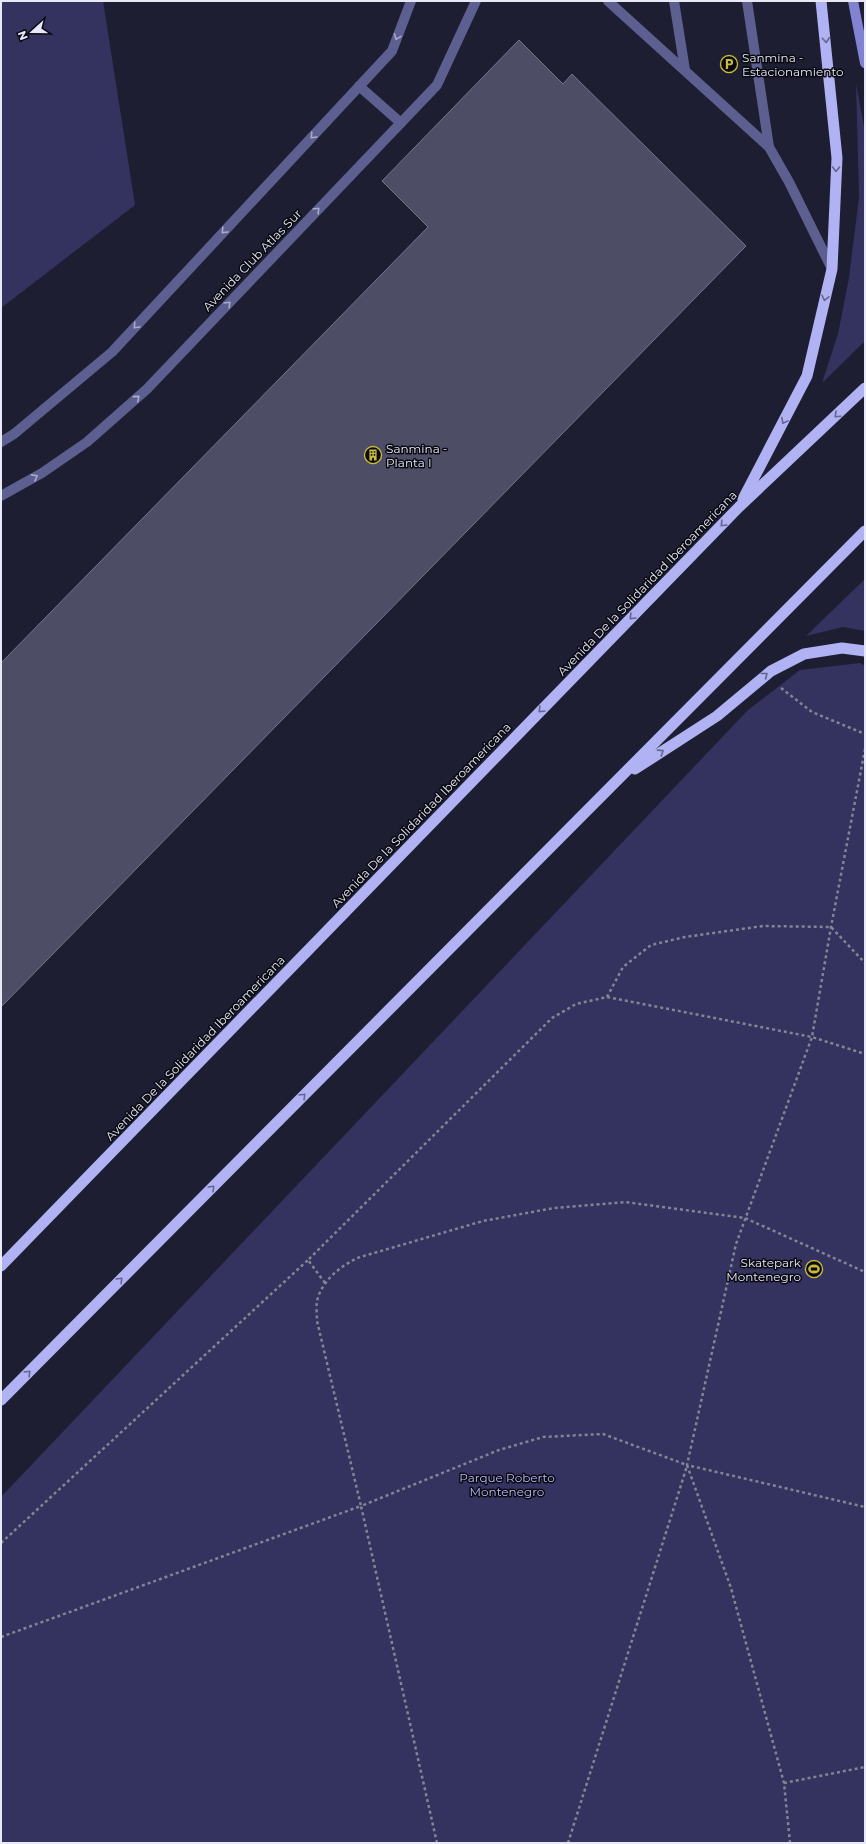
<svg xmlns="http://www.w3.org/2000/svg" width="866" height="1844" font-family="Montserrat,sans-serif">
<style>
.green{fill:#34335f}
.building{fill:#4d4e65;stroke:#73758d}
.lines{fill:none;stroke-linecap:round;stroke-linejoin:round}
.path{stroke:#838494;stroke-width:2.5;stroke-dasharray:3 3;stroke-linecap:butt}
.service{stroke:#5e5f91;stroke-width:10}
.minor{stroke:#5e5f91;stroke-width:10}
.secondary{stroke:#8282d2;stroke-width:10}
.trunk{stroke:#b0b2f3;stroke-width:11}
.oneway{stroke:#aaabc9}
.oneway2{stroke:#65668d}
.labels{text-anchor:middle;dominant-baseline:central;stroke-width:3;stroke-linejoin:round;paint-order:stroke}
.poi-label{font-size:12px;fill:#e8e9f7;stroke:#090911;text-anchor:start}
.street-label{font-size:12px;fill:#e8e9f7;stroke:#090911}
.park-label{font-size:12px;fill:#bbbdfa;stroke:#090911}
</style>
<rect width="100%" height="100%" fill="#1d1e31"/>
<!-- green -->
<g class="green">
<path d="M 1,1 L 103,1 L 135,205 L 1,308 Z"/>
<path d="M 856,83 L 865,133 L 865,341 L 822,383 L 838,334 L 849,278 L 859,197 Z"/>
<path d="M 865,579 L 865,631 L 843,627 L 806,636 Z"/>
<path d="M 860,663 L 865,666 L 865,1843 L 1,1843 L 1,1497 L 748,710 L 800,670 Z"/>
</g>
<!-- building -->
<path class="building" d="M 519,40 L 563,84 L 572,74 L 746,246 L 1,1007 L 1,663 L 428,227 L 382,181 Z"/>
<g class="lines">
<!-- path -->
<g class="path">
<path d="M 781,688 L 812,712 L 865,734"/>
<path d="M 865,749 L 831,927 L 812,1037 L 736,1244 L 687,1465 L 865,1507"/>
<path d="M 607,997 L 623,967 L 651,945 L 685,937 L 763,926 L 831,927 L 865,963"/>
<path d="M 325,1283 L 308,1260 L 552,1018 L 576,1004 L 607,997 L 812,1037 L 865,1054"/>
<path d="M 1,1543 L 308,1260"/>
<path d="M 1,1637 L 361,1506 L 317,1321 C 317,1315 316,1307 317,1301 C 322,1280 340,1267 357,1258 L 483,1221 L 554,1208 L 625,1202 L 745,1218 L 865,1272"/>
<path d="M 784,1783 L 865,1767"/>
<path d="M 437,1843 L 361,1506 L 499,1450 L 543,1437 L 603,1434 L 687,1465 L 731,1588 L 784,1783 L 790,1843"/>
<path d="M 568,1843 L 687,1466"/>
</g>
<!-- service -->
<g class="service">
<path d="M 608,1 L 769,147 L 789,182 L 832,269"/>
<path d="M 674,1 L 685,70"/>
<path d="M 747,1 L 769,147"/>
</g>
<!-- minor -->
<g class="minor">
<path d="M 359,86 L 401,123"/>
<path d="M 1,442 L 14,434 L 112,352 L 392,51 L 411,1"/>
<path d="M 1,496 L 42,473 L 87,442 L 147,389 L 437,85 L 476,1"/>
</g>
<!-- secondary -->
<path class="secondary" d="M 853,1 L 865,63"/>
<!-- trunk -->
<g class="trunk">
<path d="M 743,499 L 807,376 L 832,269 L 837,158 L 821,1"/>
<path d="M 635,769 L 717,716 L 771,671 L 804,654 L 842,648 L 865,651"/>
<path d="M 1,1266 L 739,507 L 865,388"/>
<path d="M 1,1400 L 865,531"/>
</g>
</g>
<!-- one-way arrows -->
<defs><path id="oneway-chevron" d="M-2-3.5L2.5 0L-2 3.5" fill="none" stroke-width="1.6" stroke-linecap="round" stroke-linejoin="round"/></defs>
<g class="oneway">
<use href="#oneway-chevron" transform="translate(397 37) rotate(111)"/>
<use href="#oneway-chevron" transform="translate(313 136) rotate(133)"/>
<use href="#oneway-chevron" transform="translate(317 210) rotate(-46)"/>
<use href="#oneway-chevron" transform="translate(224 231) rotate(133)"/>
<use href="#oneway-chevron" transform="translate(228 304) rotate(-46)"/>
<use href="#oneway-chevron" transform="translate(136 326) rotate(133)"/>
<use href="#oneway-chevron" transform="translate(137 398) rotate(-41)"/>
<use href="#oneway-chevron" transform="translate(35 477) rotate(-29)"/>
</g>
<g class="oneway2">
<use href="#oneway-chevron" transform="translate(826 40) rotate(85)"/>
<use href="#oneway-chevron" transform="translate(836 169) rotate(92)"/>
<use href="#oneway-chevron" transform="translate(825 298) rotate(103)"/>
<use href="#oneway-chevron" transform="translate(837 415) rotate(137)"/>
<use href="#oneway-chevron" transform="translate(784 421) rotate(118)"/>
<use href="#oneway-chevron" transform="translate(723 524) rotate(134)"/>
<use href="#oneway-chevron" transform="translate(632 617) rotate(134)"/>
<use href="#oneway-chevron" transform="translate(765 675) rotate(-38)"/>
<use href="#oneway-chevron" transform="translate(541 710) rotate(134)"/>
<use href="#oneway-chevron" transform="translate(661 752) rotate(-33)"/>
<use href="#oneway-chevron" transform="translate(303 1096) rotate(-45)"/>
<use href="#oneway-chevron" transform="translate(212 1188) rotate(-45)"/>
<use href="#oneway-chevron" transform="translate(120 1280) rotate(-45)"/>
<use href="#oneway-chevron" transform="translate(28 1373) rotate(-45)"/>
</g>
<!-- icons -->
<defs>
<g id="parking-ring" transform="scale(0.9)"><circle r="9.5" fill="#090911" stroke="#c9ba3a" stroke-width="1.5"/><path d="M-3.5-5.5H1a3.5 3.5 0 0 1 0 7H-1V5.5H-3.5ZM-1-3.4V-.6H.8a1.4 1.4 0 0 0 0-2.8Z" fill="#c9ba3a"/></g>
<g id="building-ring" transform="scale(0.9)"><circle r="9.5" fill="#090911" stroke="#c9ba3a" stroke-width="1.5"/><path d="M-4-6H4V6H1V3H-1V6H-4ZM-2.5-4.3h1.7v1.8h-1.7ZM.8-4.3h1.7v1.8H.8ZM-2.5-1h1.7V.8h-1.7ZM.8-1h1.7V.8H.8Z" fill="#c9ba3a"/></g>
<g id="stadium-ring" transform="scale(0.9)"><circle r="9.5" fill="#090911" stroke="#c9ba3a" stroke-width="1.5"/><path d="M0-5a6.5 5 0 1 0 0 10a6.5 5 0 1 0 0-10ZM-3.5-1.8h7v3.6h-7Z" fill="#c9ba3a"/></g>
</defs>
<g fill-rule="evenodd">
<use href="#parking-ring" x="729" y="64"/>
<use href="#building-ring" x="373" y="455"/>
<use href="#stadium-ring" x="814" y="1269"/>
</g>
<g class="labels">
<!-- poi labels -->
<g class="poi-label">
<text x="742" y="57">Sanmina -<tspan x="742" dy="14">Estacionamiento</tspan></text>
<text x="386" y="448">Sanmina -<tspan x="386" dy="14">Planta I</tspan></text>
<text x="801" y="1262" text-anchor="end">Skatepark<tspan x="801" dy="14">Montenegro</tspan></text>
</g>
<!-- street labels -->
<g class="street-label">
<text transform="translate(252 260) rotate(-46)">Avenida Club Atlas Sur</text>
<text transform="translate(647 583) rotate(-46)">Avenida De la Solidaridad Iberoamericana</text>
<text transform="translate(421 815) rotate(-46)">Avenida De la Solidaridad Iberoamericana</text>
<text transform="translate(195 1048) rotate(-46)">Avenida De la Solidaridad Iberoamericana</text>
</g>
<!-- park labels -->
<g class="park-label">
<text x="507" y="1477">Parque Roberto<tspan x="507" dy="14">Montenegro</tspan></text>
</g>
</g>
<!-- border -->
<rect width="866" height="1844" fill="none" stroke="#e8e9f7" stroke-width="4"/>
<!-- north arrow -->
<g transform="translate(32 32) rotate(249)" stroke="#090911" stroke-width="3" paint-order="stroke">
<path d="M0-3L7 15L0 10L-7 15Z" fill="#e8e9f7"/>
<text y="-6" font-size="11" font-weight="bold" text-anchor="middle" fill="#e8e9f7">N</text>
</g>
</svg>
